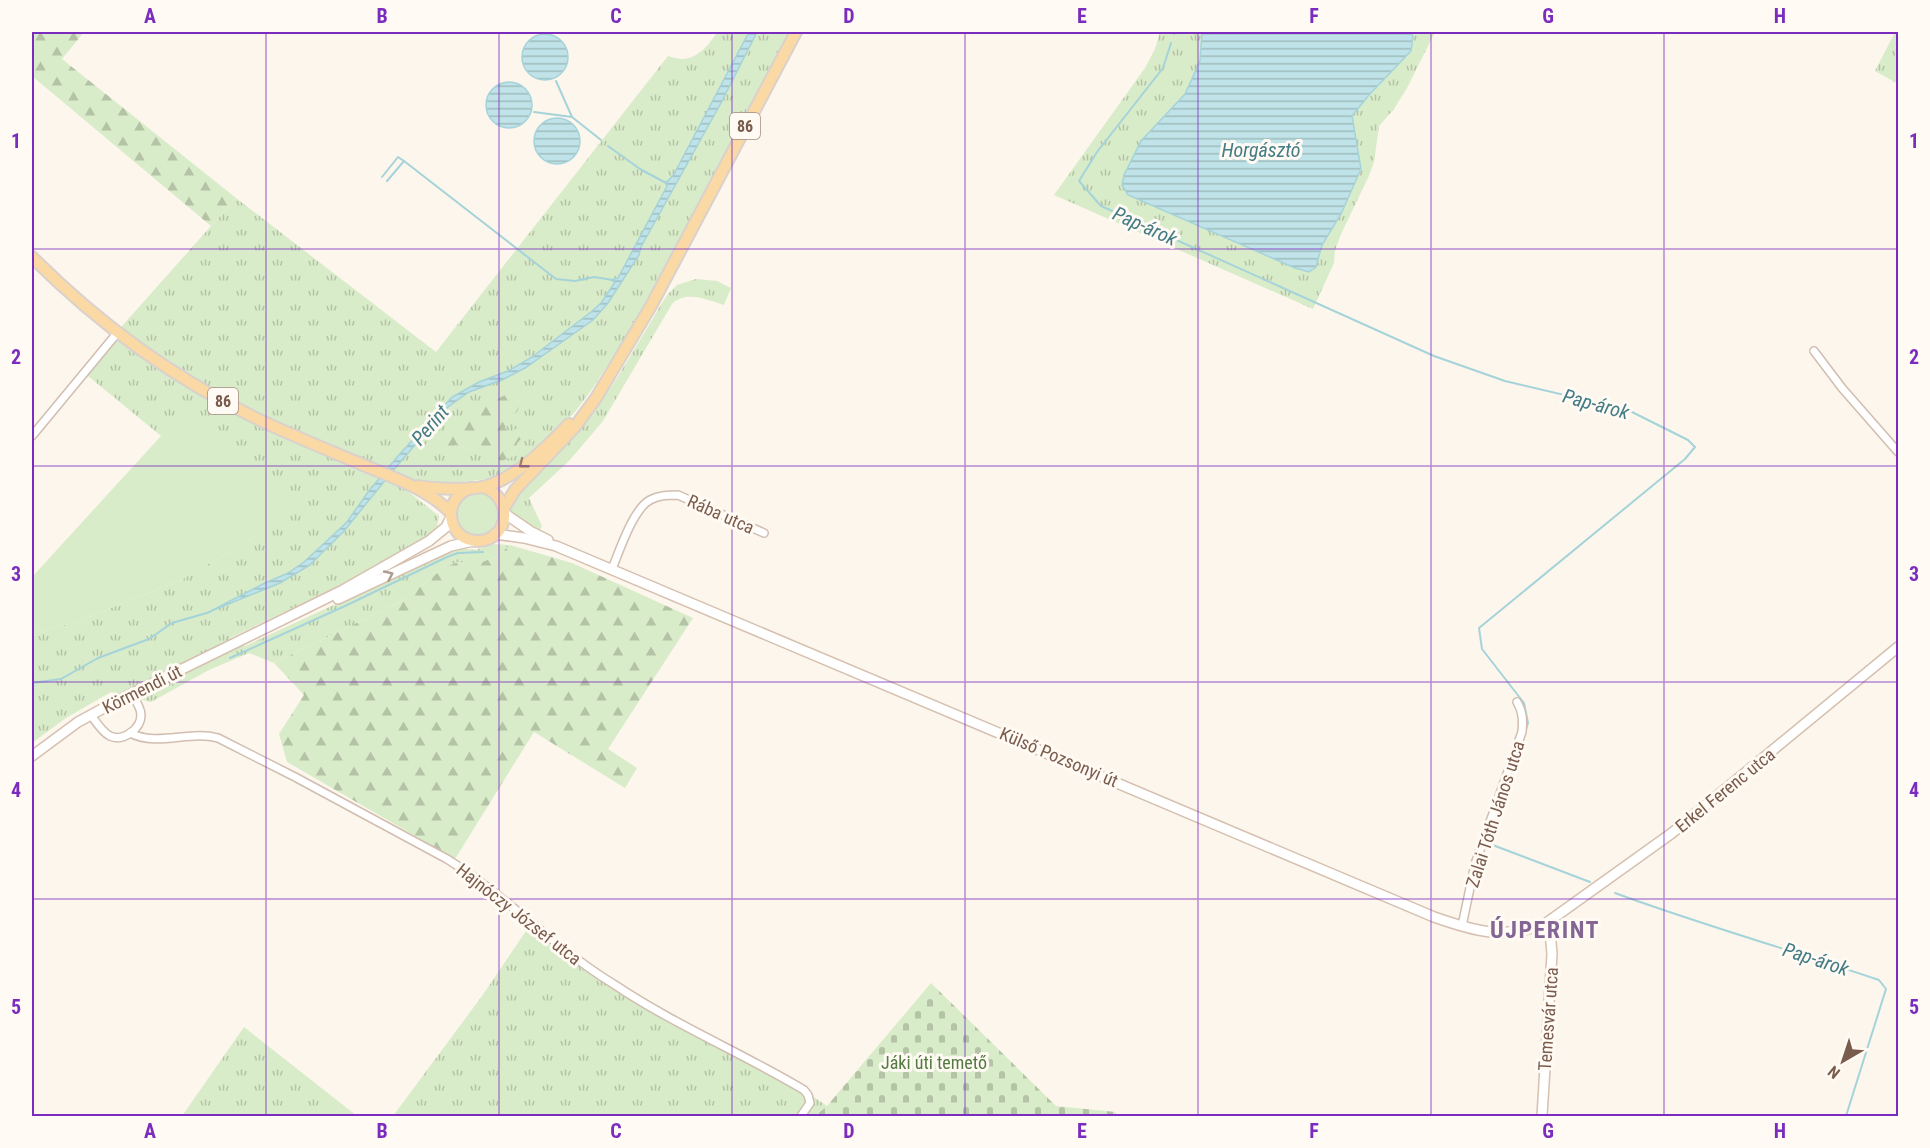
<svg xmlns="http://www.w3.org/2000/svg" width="1930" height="1148" font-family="'Roboto Condensed',sans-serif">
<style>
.grass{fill:url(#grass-tufts);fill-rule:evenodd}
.forest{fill:url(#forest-firs)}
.cemetery{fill:url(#cemetery-stones)}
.garden{fill:#d8ecc9}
.water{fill:url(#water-rules);stroke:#a5d3da;stroke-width:1.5}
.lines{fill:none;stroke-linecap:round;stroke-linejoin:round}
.stream{stroke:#a5d3da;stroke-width:2}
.street-casing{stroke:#d1beb0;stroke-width:10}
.secondary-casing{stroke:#d6c0b0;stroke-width:12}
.primary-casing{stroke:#dad1cd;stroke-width:14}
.street{stroke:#fff;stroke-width:7}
.secondary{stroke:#fff;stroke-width:9}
.primary{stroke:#fbd9a5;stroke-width:10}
.oneway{stroke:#a18267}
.oneway2{stroke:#af9d94}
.grid{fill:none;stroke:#7b2cbf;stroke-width:1.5;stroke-opacity:0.55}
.labels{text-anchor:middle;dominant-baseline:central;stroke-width:6;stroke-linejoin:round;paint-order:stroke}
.shield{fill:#fffaf3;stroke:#a28b7f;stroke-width:1.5}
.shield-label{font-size:16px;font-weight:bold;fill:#7a5c4d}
.street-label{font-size:18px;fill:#7a5c4d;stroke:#fffaf3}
.park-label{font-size:18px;fill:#537a41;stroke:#fffaf3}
.water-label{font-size:20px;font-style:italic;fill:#437c86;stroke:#fffaf3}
.district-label{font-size:24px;font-weight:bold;letter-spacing:1.5px;fill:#846695;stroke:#fffaf3}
.neatline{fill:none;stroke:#7b2cbf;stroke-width:2}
.grid-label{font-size:20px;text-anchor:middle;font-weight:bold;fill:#7b2cbf}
</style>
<defs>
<pattern id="grass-tufts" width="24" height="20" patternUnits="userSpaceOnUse" patternTransform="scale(1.5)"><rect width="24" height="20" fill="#d8ecc9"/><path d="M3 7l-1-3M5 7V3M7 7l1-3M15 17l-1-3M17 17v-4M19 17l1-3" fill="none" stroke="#b4c2a5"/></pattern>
<pattern id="forest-firs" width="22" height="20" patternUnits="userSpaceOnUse" patternTransform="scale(1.5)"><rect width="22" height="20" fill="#d8ecc9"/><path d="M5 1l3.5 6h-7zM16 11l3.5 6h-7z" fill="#b4c2a5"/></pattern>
<pattern id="cemetery-stones" width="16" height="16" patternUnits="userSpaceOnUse" patternTransform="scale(1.5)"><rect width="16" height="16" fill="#d8ecc9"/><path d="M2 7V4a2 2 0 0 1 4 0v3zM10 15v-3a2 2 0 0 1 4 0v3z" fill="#b4c2a5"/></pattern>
<pattern id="water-rules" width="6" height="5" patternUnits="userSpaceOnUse" patternTransform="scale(1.5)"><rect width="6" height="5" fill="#bfe3e8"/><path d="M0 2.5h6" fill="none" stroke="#a0bbbe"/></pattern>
</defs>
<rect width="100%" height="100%" fill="#fdf6ec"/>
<!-- grass -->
<g class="grass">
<path d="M 717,32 L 790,32 L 636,320 L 593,388 L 575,412 L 542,446 L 498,478 L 435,485 L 410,481 L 405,489 L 439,516 L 437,527 L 416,544 L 365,574 L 230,638 L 245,646 L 457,548 L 476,550 L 492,544 L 510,545 L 496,557 L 482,562 L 458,562 L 445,567 L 402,601 L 274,663 L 249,653 L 209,670 L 151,702 L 111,692 L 66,718 L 32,743 L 32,633 L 76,622 L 181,580 L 258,535 L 192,409 L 161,436 L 82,371 L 236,198 L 436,352 L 668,56 C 672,57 678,59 683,59 C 697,59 711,43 717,32 ZM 518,412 L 509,420 L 505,427 L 518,442 L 512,457 L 479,443 L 468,450 L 458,444 Z"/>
<path d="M 1160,32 L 1202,32 L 1200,61 L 1185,94 L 1141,141 L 1128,195 L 1295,268 L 1309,272 L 1316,267 L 1322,245 L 1341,214 L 1361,169 L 1352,116 L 1413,36 L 1409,32 L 1435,32 L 1407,88 L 1394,109 L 1379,126 L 1374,162 L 1368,178 L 1342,232 L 1335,250 L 1334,263 L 1313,309 L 1054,195 L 1145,68 L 1155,49 Z"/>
<path d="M 1895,32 L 1898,32 L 1898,84 L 1875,71 Z"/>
<path d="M 696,279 L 717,281 L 731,288 L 724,305 C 707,300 687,290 672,304 L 603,421 L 569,461 L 529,498 L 542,526 L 538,534 L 509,512 L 509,504 L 597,407 L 617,378 L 667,295 L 677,285 Z"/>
<path d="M 532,922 L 618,987 L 796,1085 L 827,1106 L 815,1116 L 393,1116 L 482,996 Z"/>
<path d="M 244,1027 L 357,1116 L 182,1116 Z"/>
</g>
<!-- forest -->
<g class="forest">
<path d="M 35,32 L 84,32 L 62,59 L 236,198 L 211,226 L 32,76 L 32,35 Z"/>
<path d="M 510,393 L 516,393 C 524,416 513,410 505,428 L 510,432 L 524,424 L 530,430 L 518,442 L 512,457 L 501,461 L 479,444 L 468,450 L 458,444 L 447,449 L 439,442 L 464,414 Z"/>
<path d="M 510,545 L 572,563 L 693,618 L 608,749 L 637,768 L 625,788 L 534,732 L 455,859 L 287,762 L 279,734 L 304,695 L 274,663 L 402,601 L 445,567 L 458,562 L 482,562 L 496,557 Z"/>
</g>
<!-- cemetery -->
<path class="cemetery" d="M 931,983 L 1056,1106 L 1116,1112 L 1114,1116 L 815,1116 L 827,1106 Z"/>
<!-- garden -->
<g class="garden">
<path d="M 192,408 L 291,506 L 258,535 L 181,580 L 76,622 L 32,633 L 32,577 L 161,436 Z"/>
<circle cx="478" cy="514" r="22"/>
</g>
<!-- water -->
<g class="water">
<path d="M 749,32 L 757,32 L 721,103 L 641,247 L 639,255 L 608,303 L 593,320 L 525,368 L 502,380 L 469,392 L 448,407 L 396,467 L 344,531 L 310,565 L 280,583 L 209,612 L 263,584 L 288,573 L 304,562 L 347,522 L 368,492 L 398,456 L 452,397 L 479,382 L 508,371 L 532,357 L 591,312 L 601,303 L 615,282 L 611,280 L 618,278 L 667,186 L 665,182 L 668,181 L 674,174 Z"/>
<path d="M 1202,32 L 1409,32 L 1413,36 L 1411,51 L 1369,95 L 1352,116 L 1361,169 L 1341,214 L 1322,245 L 1316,267 L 1309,272 L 1295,268 L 1128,195 L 1122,185 L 1124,175 L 1141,141 L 1185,94 L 1200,61 Z"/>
<circle cx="545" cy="57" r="23"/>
<circle cx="509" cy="105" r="23"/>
<circle cx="557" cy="141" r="23"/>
</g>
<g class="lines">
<!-- stream -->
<g class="stream">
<path d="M 1174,34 L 1175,32"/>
<path d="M 1171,43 L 1163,68 L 1097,152 L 1079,181 L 1101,206 L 1434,356 L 1505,381 L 1628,410 L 1688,440 L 1695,447 L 1685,459 L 1479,628 L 1482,649 L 1524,703 L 1528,723 L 1490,844 L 1590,882"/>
<path d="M 556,81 L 572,117 L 601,140"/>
<path d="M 534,112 L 572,117"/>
<path d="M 608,146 L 640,169 L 666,183"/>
<path d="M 382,177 L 398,157 L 404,161"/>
<path d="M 387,181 L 404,161 L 556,279 L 575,281 L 594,277 L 613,280"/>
<path d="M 230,658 L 345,606 L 447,557 L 458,553 L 483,552"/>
<path d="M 32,683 L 61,679 L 98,658 L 149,639 L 172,623 L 210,612"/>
<path d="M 1615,893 C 1702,925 1791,950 1879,980 L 1886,989 L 1846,1116"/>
</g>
<!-- street casing -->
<g class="street-casing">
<g id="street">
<path d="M 1814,351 L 1842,388 L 1898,452"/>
<path d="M 32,436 L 118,332"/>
<path d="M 612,569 C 619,552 633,509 650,500 C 659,495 669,495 678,495 L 764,533"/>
<path d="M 91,715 C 96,722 102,732 110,736 C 123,742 141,729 141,715 C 141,707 135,700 131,693"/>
<path d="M 130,733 C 157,747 190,730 218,738 L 295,777 L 447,859 C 489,885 524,918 563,948 C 580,962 597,974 615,985 C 675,1025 742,1053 804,1090 L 808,1095 L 810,1103 L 801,1116"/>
<path d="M 1462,926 L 1475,864 L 1522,732 C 1523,721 1523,712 1517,702"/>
</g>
</g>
<!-- secondary casing -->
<g class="secondary-casing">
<g id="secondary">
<path d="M 504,513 L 530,531 L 548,540"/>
<path d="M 495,534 L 524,538 L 556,546 L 1434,917 C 1474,931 1503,940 1545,924 L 1672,833 L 1898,647"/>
<path d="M 338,599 L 451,546 L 473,541"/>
<path d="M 32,756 L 78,722 L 113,703 L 343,590 L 429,541 L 446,527 L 451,517"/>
<path d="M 1542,1116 L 1552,954 L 1550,931 L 1545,924"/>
</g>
</g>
<!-- primary casing -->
<g class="primary-casing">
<g id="primary">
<path d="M 32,257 C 99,324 177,381 264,422 C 298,438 333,452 368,467 C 397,479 429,490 451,513"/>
<path d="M 418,486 C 433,489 468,490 483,487 C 514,480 548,446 569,424"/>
<path d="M 471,488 C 440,498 447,542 479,541 C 511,539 513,495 482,487"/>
<path d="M 504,508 L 515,490 L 574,428 L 596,398 L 651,306 L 796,32"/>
</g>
</g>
<!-- street -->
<use href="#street" class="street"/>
<!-- secondary -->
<use href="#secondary" class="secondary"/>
<!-- primary -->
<use href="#primary" class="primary"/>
</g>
<!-- one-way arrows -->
<defs><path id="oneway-chevron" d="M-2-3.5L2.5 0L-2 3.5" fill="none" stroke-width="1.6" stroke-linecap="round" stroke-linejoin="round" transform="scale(1.5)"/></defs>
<use class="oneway" href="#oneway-chevron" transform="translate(523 464) rotate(142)"/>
<use class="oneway2" href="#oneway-chevron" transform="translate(389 575) rotate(-25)"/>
<!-- grid -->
<path class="grid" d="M 266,32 L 266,1116M 499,32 L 499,1116M 732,32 L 732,1116M 965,32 L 965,1116M 1198,32 L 1198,1116M 1431,32 L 1431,1116M 1664,32 L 1664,1116M 32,249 L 1898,249M 32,466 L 1898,466M 32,682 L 1898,682M 32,899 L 1898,899"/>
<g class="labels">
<!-- shield labels -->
<g class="shield">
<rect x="730" y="113" width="30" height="26" rx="4.5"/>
<rect x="208" y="388" width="30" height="26" rx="4.5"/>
</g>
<g class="shield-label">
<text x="745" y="126">86</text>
<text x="223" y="401">86</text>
</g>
<!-- street labels -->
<g class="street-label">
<text transform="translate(721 514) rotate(24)">Rába utca</text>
<text transform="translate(142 689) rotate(-27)">Körmendi út</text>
<text transform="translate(1059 757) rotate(23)">Külső Pozsonyi út</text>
<text transform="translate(1725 790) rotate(-39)">Erkel Ferenc utca</text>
<text transform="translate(1495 814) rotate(-72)">Zalai Tóth János utca</text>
<text transform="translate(519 914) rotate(38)">Hajnóczy József utca</text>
<text transform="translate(1548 1019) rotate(-86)">Temesvár utca</text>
</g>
<!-- park labels -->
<g class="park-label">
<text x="934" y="1062">Jáki úti temető</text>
</g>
<!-- water labels -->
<g class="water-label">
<text x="1261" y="150">Horgásztó</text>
<text transform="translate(1145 226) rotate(24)">Pap-árok</text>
<text transform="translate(1596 404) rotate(15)">Pap-árok</text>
<text transform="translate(430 425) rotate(-49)">Perint</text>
<text transform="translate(1816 959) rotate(18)">Pap-árok</text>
</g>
<!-- district labels -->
<g class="district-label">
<text x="1545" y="930">ÚJPERINT</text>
</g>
</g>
<!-- border -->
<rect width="1930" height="1148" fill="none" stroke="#fffaf3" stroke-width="66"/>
<!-- north arrow -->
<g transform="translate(1843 1061) rotate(219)" stroke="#fffaf3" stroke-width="4.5" paint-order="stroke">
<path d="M0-4.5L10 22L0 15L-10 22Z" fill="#7a5c4d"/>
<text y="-9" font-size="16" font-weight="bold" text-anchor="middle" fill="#7a5c4d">N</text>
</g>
<rect x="33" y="33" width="1864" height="1082" class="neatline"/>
<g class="grid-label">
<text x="150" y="23">A</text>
<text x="382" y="23">B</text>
<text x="616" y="23">C</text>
<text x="849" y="23">D</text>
<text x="1082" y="23">E</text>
<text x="1314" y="23">F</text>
<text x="1548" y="23">G</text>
<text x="1780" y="23">H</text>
<text x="16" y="148">1</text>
<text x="1914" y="148">1</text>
<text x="16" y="364">2</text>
<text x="1914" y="364">2</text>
<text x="16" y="581">3</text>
<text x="1914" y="581">3</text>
<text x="16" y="797">4</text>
<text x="1914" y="797">4</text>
<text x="16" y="1014">5</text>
<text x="1914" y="1014">5</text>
<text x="150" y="1138">A</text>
<text x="382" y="1138">B</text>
<text x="616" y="1138">C</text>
<text x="849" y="1138">D</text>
<text x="1082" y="1138">E</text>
<text x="1314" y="1138">F</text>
<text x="1548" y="1138">G</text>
<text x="1780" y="1138">H</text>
</g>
</svg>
